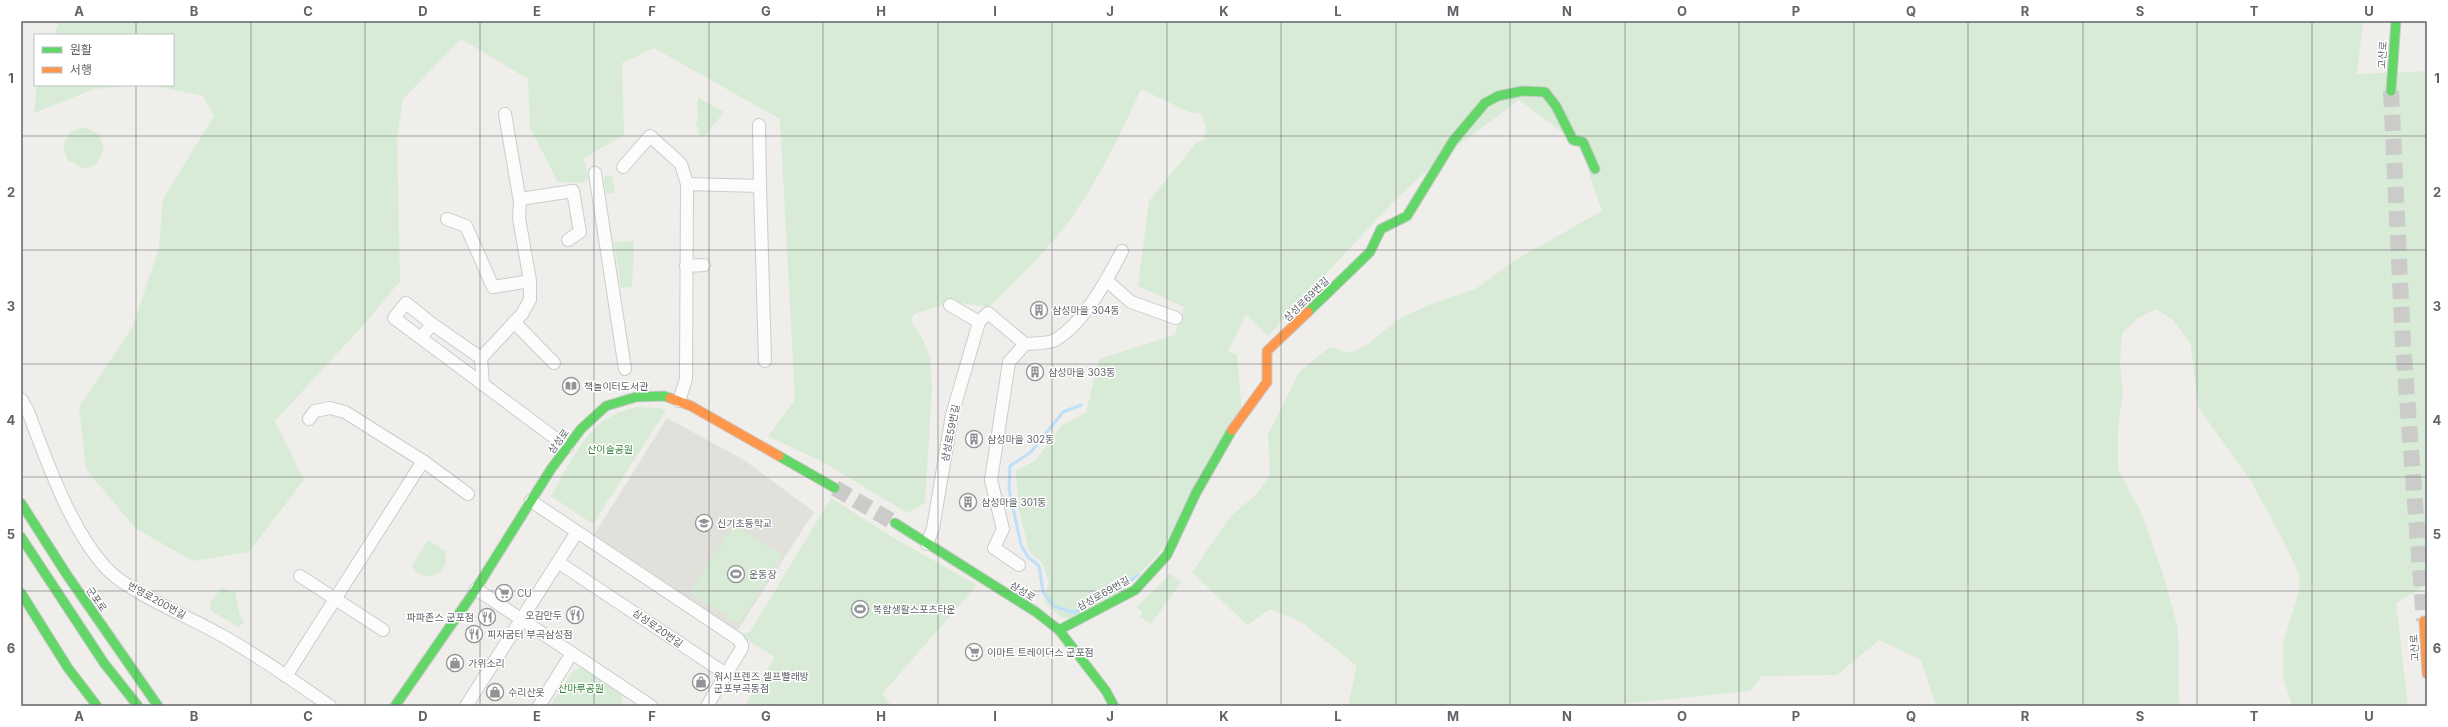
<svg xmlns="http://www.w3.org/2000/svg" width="2448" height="727" font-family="Inter,'Noto Sans KR',sans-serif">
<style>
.education{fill:#e2e0da}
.green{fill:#d8ebd6}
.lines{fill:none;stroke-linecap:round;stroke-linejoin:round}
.stream{stroke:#bfe0f9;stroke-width:3}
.secondary-tunnel{stroke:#cbcbca;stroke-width:16;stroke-dasharray:16 8;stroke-linecap:butt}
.street-casing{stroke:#cbcccc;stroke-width:14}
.fast-casing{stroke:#cacacb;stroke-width:11}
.slow-casing{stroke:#cacacb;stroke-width:11}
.street{stroke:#fdfcfc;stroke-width:12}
.fast{stroke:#63d668;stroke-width:9}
.slow{stroke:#ff974d;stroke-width:9}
.grid{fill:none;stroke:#5f6368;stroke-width:1;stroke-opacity:0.55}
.labels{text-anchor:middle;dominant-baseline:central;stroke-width:3;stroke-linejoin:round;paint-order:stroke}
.street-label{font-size:10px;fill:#5f6368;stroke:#fff}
.poi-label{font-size:10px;fill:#5f6368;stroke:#fff;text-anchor:start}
.park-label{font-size:10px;fill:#348238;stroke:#fff}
.neatline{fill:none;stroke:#5f6368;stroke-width:1.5}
.grid-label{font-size:13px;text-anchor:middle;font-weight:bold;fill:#5f6368}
</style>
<rect width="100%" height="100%" fill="#efeeea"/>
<!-- education -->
<path class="education" d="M 667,418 L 744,460 L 814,512 L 737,631 L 594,535 Z"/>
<!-- green -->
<g class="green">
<path d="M 59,21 L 2363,21 L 2357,74 L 2427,71 L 2427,585 L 2396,603 L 2408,706 L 2292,706 L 2283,677 L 2283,643 L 2299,591 L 2299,575 L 2286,546 L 2251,481 L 2198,407 L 2191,345 L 2173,320 L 2156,309 L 2138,318 L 2122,333 L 2120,363 L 2123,391 L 2118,430 L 2118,470 L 2141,512 L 2163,574 L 2178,628 L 2179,706 L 1936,706 L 1921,660 L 1879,640 L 1837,675 L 1762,676 L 1750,691 L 1602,706 L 1348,706 L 1357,666 L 1300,621 L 1270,609 L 1247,625 L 1192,572 L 1230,517 L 1258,493 L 1270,474 L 1268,435 L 1299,372 L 1330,347 L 1351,353 L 1368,344 L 1397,320 L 1431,304 L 1477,288 L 1515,260 L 1602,211 L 1579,144 L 1519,100 L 1437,161 L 1392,203 L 1268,336 L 1246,315 L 1228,351 L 1237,355 L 1242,410 L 1169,542 L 1122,593 L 1075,619 L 1061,617 L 1044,602 L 1049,581 L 1042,563 L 1029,551 L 1019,510 L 1016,471 L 1037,459 L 1062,425 L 1086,413 L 1099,359 L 1175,335 L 1184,307 L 1138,286 L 1149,201 L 1197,142 L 1204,140 L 1206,126 L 1201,114 L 1189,112 L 1141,89 C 1121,133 1100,177 1072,217 C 1048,250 1017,279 989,307 L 951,302 L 914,314 L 911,321 L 923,340 L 930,358 L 932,389 L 925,503 L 907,513 L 823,462 L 768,436 L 795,400 L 780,119 L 654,48 L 622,63 L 624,135 L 584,158 L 588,178 L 581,183 L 558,182 L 530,128 L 528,79 L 461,39 L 403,99 L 397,138 L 400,281 L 368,320 L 275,421 L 304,480 L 249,552 L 193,561 L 135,528 L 86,469 L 79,407 L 132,328 L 159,248 L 163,199 L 214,116 L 203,96 L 151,85 L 173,85 L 173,35 L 54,35 Z"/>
<path d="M 37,85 L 139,85 L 94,89 L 34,113 Z"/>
<path d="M 699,98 L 724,112 L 705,136 L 700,136 L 695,123 L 698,121 L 697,101 Z"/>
<path d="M 84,127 L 99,134 L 104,149 L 97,163 C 83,173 82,167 71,161 L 68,161 L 63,146 L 70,132 Z"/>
<path d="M 612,175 L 615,193 L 606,194 L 604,177 Z"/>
<path d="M 634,241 L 632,287 L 621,288 L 614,242 Z"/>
<path d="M 637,407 L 659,408 L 666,410 L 593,524 L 551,496 C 575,456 587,417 637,407 Z"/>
<path d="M 831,498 L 892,537 L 977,585 L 882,694 L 892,706 L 745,706 L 775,657 L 738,634 L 750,632 Z"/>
<path d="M 734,524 L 783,556 L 739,624 L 690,592 Z"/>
<path d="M 428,540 L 445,551 L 446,563 L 442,571 C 431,579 419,578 412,566 Z"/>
<path d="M 1169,573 L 1181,582 L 1151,624 L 1140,616 L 1142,612 L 1137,607 L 1164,580 Z"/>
<path d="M 222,587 L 230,592 L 235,591 L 240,616 L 244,622 L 238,627 L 210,610 L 210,603 Z"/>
<path d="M 581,667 L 622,695 L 623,700 L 619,706 L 550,706 L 573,671 Z"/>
</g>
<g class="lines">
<!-- stream -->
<g class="stream">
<path d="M 1081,405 L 1063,412 L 1031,452 L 1010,466 L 1009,489 L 1021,545 L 1028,557 L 1039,566 L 1043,592 L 1054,606 L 1074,613 L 1083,608"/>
<path d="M 1118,590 L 1138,575"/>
</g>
<!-- secondary-tunnel -->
<g class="secondary-tunnel">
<path d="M 2391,91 L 2403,344 L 2424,621"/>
<path d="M 835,488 L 895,523"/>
</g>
<!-- street casing -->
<g class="street-casing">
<g id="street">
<path d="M 759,125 L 760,186"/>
<path d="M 623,167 L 650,136 L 681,164 L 687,184"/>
<path d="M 595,173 L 625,369"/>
<path d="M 520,199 L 573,191 L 580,232 L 568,240"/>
<path d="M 447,219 L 466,226 L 493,287 L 530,281"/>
<path d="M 686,266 L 704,265"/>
<path d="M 1106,280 L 1131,302 L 1176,318"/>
<path d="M 514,322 L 554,363"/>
<path d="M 979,322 L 988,313 L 1025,344 C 1033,343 1048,344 1055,340 C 1084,323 1107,280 1122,251"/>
<path d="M 432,324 L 481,358 L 483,385"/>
<path d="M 421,338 L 432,324 L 406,303 L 394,318 L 559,441 L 567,447"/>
<path d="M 481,358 L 522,314 L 530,300 L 530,281 L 519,218 L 520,202 L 505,114"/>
<path d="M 21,399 L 27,409 C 47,461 69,527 106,568 C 129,593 190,617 221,635 C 259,656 294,681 330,706"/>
<path d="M 679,401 L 686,379 L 687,184 L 760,186 L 765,361"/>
<path d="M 423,461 L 468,494"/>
<path d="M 531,501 L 738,639 L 742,645 L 742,648 L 726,674"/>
<path d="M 927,544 L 933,528 L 952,415 L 979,322 L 950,305"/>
<path d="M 558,562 L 726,674 L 707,706"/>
<path d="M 1019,565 L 994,548 L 1003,529 L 991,480 L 1009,362 L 1025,344"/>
<path d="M 300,576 L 383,630"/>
<path d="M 476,589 L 651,706"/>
<path d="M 286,676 L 423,461 L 345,412 L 330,408 L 315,411 L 309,419"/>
<path d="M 466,706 L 577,532"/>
<path d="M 539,706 L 572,653"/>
</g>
</g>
<!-- fast casing -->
<g class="fast-casing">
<g id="fast">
<path d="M 2391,91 L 2396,21"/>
<path d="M 1308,312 L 1370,252 L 1381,229 L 1407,216 L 1453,141 L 1485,103 L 1498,96 L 1522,91 L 1545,92 L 1556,106 L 1573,140 L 1583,142 L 1595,169"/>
<path d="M 779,456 L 835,488"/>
<path d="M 21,503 L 67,575 L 158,706"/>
<path d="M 895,523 L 1036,612 L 1059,630 L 1106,691 L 1114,706"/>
<path d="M 21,537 L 104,663 L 138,706"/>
<path d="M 21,593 L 68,668 L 97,706"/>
<path d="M 1059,630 L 1135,590 L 1167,555 L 1196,493 L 1232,430"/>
<path d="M 395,706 L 476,589 L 551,469 L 581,429 L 606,406 L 636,397 L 664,396 L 670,398"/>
</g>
</g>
<!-- slow casing -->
<g class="slow-casing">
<g id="slow">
<path d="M 670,398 L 691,406 L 779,456"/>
<path d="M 1232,430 L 1267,382 L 1267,351 L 1308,312"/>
<path d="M 2424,621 L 2427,674"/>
</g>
</g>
<!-- street -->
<use href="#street" class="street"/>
<!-- fast -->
<use href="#fast" class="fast"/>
<!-- slow -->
<use href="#slow" class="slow"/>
</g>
<!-- grid -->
<path class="grid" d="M 136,21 L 136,35M 251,21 L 251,706M 365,21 L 365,706M 480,21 L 480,706M 594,21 L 594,706M 709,21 L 709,706M 823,21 L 823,706M 938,21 L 938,706M 1052,21 L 1052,706M 1167,21 L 1167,706M 1281,21 L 1281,706M 1396,21 L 1396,706M 1510,21 L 1510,706M 1625,21 L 1625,706M 1739,21 L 1739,706M 1854,21 L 1854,706M 1968,21 L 1968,706M 2083,21 L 2083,706M 2197,21 L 2197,706M 2312,21 L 2312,706M 136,85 L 136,706M 21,136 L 2427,136M 21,250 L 2427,250M 21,364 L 2427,364M 21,477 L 2427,477M 21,591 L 2427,591"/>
<!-- icons -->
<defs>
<g id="building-ring" transform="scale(0.9)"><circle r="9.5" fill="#fff" stroke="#919496" stroke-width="1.5"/><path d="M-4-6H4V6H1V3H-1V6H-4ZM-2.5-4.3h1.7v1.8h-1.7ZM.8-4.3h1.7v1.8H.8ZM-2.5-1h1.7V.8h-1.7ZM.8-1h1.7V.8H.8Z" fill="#919496"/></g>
<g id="library-ring" transform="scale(0.9)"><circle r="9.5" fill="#fff" stroke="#919496" stroke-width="1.5"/><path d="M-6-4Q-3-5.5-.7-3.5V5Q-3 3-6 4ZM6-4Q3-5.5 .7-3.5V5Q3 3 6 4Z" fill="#919496"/></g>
<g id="school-ring" transform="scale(0.9)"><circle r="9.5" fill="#fff" stroke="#919496" stroke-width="1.5"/><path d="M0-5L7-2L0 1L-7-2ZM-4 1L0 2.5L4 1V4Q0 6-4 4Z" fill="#919496"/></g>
<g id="stadium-ring" transform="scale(0.9)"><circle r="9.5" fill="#fff" stroke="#919496" stroke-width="1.5"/><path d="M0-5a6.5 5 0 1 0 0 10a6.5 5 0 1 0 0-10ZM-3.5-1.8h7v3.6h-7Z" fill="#919496"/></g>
<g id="supermarket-ring" transform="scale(0.9)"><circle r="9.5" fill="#fff" stroke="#919496" stroke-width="1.5"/><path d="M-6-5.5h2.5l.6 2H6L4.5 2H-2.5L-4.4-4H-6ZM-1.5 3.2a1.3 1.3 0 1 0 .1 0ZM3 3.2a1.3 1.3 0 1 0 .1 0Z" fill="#919496"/></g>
<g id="restaurant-ring" transform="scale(0.9)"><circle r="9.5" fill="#fff" stroke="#919496" stroke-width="1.5"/><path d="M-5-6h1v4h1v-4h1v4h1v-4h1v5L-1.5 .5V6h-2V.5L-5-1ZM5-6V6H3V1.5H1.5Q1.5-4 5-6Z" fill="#919496"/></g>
<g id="shop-ring" transform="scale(0.9)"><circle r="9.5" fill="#fff" stroke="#919496" stroke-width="1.5"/><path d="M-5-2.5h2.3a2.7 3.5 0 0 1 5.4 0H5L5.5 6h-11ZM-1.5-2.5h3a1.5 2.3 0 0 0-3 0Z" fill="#919496"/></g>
</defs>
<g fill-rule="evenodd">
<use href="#building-ring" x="1039" y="310"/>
<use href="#building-ring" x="1035" y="372"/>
<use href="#library-ring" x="571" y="386"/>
<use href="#building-ring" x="974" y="439"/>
<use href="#building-ring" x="968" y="502"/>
<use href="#school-ring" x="704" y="523"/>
<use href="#stadium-ring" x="736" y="574"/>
<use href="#supermarket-ring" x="504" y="593"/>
<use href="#stadium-ring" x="860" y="609"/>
<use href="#restaurant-ring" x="575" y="615"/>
<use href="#restaurant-ring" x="487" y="617"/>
<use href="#restaurant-ring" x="474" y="634"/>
<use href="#supermarket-ring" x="974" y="652"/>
<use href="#shop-ring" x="455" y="663"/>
<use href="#shop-ring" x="701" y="682"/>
<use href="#shop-ring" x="495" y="692"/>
</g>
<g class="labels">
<!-- street labels -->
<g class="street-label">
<text transform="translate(2382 55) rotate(-87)">고산로</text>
<text transform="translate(1306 299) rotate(-44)">삼성로69번길</text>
<text transform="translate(950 433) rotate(-79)">삼성로59번길</text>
<text transform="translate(558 441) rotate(-53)">삼성로</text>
<text transform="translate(1023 591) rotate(32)">삼성로</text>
<text transform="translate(1103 593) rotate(-29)">삼성로69번길</text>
<text transform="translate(97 599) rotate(55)">군포로</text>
<text transform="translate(157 600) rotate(29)">번영로200번길</text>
<text transform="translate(658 628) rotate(35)">삼성로20번길</text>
<text transform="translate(2414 648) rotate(-93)">고산로</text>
</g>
<!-- poi labels -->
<g class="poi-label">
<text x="1052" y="310">삼성마을 304동</text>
<text x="1048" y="372">삼성마을 303동</text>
<text x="584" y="386">책놀이터도서관</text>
<text x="987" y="439">삼성마을 302동</text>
<text x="981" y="502">삼성마을 301동</text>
<text x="717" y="523">신기초등학교</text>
<text x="749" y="574">운동장</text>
<text x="517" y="593">CU</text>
<text x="873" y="609">복합생활스포츠타운</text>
<text x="562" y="615" text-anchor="end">오감만두</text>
<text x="474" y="617" text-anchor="end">파파존스 군포점</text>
<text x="487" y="634">피자굼터 부곡삼성점</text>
<text x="987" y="652">이마트 트레이더스 군포점</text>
<text x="468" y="663">가위소리</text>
<text x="714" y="676">워시프렌즈 셀프빨래방<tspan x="714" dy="12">군포부곡동점</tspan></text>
<text x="508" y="692">수리산옷</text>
</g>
<!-- park labels -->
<g class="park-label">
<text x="610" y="449">산이슬공원</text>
<text x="581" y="688">산마루공원</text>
</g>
</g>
<!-- border -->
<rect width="2448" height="727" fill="none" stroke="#ffffff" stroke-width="44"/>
<!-- legend -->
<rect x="34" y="34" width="140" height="52" fill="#ffffff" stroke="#bfc1c3"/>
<rect x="42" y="47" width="20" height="6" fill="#63d668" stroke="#bfc1c3"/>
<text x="70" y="54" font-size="12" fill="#5f6368">원활</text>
<rect x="42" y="67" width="20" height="6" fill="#ff974d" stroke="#bfc1c3"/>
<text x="70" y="74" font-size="12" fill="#5f6368">서행</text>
<rect x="22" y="22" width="2404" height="683" class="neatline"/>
<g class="grid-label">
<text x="79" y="16">A</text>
<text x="194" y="16">B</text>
<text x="308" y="16">C</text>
<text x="423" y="16">D</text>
<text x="537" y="16">E</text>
<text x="652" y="16">F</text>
<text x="766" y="16">G</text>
<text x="881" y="16">H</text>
<text x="995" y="16">I</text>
<text x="1110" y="16">J</text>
<text x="1224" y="16">K</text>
<text x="1338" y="16">L</text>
<text x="1453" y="16">M</text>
<text x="1567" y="16">N</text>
<text x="1682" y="16">O</text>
<text x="1796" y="16">P</text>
<text x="1911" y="16">Q</text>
<text x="2025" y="16">R</text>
<text x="2140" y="16">S</text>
<text x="2254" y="16">T</text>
<text x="2369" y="16">U</text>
<text x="11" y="83">1</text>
<text x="2437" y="83">1</text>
<text x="11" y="197">2</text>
<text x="2437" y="197">2</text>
<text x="11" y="311">3</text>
<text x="2437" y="311">3</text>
<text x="11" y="425">4</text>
<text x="2437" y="425">4</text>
<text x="11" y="539">5</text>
<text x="2437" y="539">5</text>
<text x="11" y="653">6</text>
<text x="2437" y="653">6</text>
<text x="79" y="721">A</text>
<text x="194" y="721">B</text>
<text x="308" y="721">C</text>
<text x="423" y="721">D</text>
<text x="537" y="721">E</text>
<text x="652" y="721">F</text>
<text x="766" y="721">G</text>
<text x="881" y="721">H</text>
<text x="995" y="721">I</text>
<text x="1110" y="721">J</text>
<text x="1224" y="721">K</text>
<text x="1338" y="721">L</text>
<text x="1453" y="721">M</text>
<text x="1567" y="721">N</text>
<text x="1682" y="721">O</text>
<text x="1796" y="721">P</text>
<text x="1911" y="721">Q</text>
<text x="2025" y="721">R</text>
<text x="2140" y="721">S</text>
<text x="2254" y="721">T</text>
<text x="2369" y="721">U</text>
</g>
</svg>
